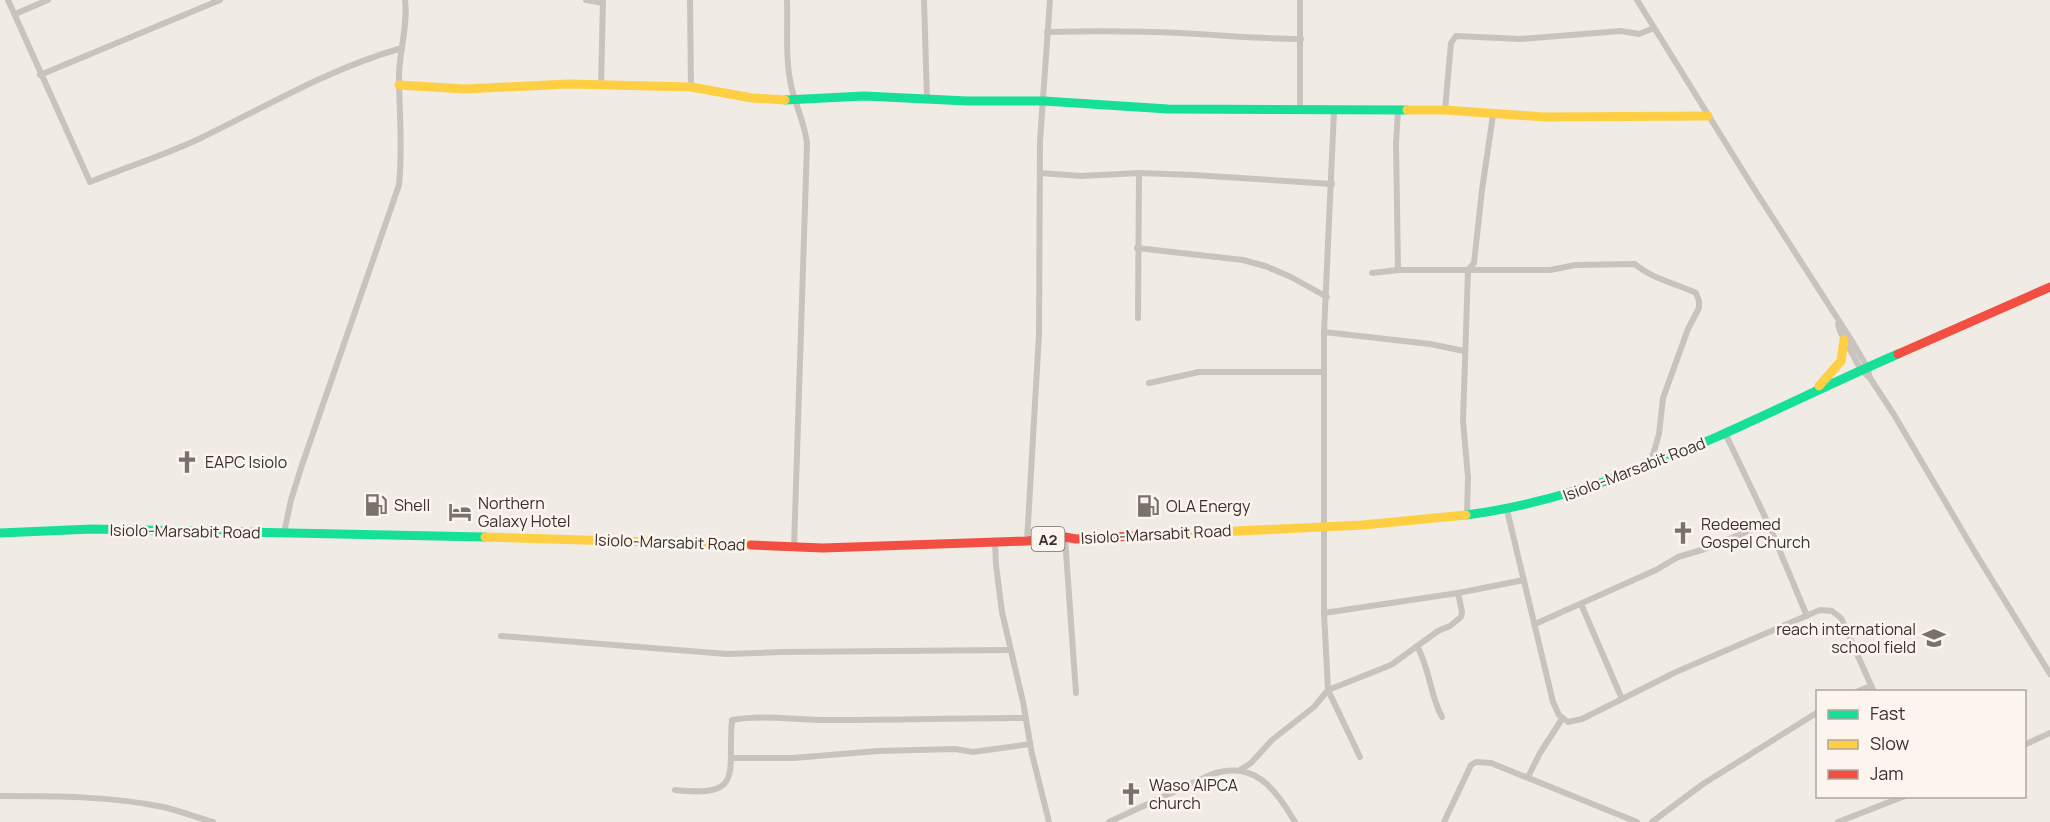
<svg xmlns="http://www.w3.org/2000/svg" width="2050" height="822" font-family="Manrope,sans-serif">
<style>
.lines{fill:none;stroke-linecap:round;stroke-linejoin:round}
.street{stroke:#c9c3be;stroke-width:6}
.fast{stroke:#16e098;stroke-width:9}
.slow{stroke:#ffcf43;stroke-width:9}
.jam{stroke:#f24e42;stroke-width:9}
.labels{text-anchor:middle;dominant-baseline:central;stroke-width:5;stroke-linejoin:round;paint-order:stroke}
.shield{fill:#fbf5ee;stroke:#756b66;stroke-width:1.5}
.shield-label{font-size:15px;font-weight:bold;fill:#3b302b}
.poi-label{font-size:16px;fill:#3b302b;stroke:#fbf5ee;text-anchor:start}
.street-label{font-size:16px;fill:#3b302b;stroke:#fbf5ee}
</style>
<rect width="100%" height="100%" fill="#f0ebe5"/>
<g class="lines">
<!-- street -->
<g class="street">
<path d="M 8,0 L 90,182 C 127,167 165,155 201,138 C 267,106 331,68 402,48"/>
<path d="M 586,0 L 603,3"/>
<path d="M 690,0 L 691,87"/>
<path d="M 787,0 C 788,28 785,58 791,85 C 795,105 805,123 807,144 L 794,547"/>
<path d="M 924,0 L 927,99"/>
<path d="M 1637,0 L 1751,184 L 1852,341 L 1867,367 L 1870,378"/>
<path d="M 15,14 L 48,0"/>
<path d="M 1047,32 C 1092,31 1137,31 1181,33 C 1221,35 1261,39 1301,39"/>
<path d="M 40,75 L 220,0"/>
<path d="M 601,86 L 603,0"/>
<path d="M 1398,110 L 1396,143 L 1398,270"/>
<path d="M 1445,110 L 1451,43 L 1456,36 L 1520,39 L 1621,31 L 1639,34 L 1654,28"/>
<path d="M 1300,111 L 1300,0"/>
<path d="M 1334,111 L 1324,332 L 1324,613 L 1328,690 L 1360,757"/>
<path d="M 1040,173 L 1081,176 L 1139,173 L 1193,175 L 1332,184"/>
<path d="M 1137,248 L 1243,260 L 1265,266 L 1291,277 L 1327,297"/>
<path d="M 1372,273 L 1398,270 L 1550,270 L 1576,265 L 1635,264 C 1652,279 1675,283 1696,293 L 1699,301 L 1699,308 L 1688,329 L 1663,398 L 1659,434 L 1650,465"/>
<path d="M 1138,318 L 1139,173"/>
<path d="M 1838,324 L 1840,331 L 1861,370 L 1870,378 L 1893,413 L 1976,554 L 2050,674"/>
<path d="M 1324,332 L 1430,344 L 1464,351"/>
<path d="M 1149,383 L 1199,372 L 1324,372"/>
<path d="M 1725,433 L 1768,523 L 1807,616"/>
<path d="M 1507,510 L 1553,702 L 1559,715 L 1568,722 L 1582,719 L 1676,672 L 1820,610 L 1832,611 L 1841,618 L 1874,692"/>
<path d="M 1467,515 L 1468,477 L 1463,421 L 1468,270 L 1474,263 L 1482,190 L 1493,115"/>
<path d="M 284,533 L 291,500 L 302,465 L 399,185 C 403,148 399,111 399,74 C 400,49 408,25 405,0"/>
<path d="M 1065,538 L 1076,693"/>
<path d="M 1027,541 L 1039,334 L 1040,141 L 1050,0"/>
<path d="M 995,543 L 996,565 L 1002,612 L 1023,702 L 1032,754 L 1049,822"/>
<path d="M 1581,604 L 1622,699"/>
<path d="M 1324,613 L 1458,593 L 1524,580"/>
<path d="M 1535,624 L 1656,570 L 1678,557 L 1705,549 L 1768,523"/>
<path d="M 501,636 L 727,654 L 781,652 L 1010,650"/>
<path d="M 1417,646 C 1430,669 1430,695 1442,717"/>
<path d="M 1856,692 L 1871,686"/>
<path d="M 2024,745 L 2050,733"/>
<path d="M 732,758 L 793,758 L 878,751 L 955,749 L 973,752 L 1030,744"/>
<path d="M 1240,770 L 1251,763 L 1272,740 L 1314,707 L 1328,690 L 1391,665 L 1438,631 L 1450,626 L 1461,617 L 1462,612 L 1458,593"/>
<path d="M 1528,777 L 1540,753 L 1562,719"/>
<path d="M 675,790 C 746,798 727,772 732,720 C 766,714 800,721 833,720 C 898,720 962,718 1026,718"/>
<path d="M 0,796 C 54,796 110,796 163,807 C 180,811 196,817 213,822"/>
<path d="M 1109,822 L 1210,775 C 1254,759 1275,788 1295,822"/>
<path d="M 1444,822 L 1471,765 L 1476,762 L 1491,763 L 1637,822"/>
<path d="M 1652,822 L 1703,784 L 1818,712"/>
<path d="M 1838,822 L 1905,796"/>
</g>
<!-- fast -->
<g class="fast">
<path d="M 785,100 L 864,96 L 967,101 L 1044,101 L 1168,109 L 1407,110"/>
<path d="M 1466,515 C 1620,495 1757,415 1898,354"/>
<path d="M 0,533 L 92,529 L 485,537"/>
</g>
<!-- slow -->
<g class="slow">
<path d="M 399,85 L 465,89 L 568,84 L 691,87 L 752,98 L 785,100"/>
<path d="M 1407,110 L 1445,110 L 1544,117 L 1708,116"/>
<path d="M 1819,386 L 1841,361 L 1844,340"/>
<path d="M 1134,536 L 1363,525 L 1466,515"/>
<path d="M 485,537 L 751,545"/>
</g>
<!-- jam -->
<g class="jam">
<path d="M 1898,354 L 2050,287"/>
<path d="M 751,545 L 823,548 L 1027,541 L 1065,537 L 1076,539 L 1134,536"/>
</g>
</g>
<!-- icons -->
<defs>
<g id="church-bare" transform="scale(1.8)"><path d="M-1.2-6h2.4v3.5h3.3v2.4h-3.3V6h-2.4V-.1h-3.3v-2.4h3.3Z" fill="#7a716c" stroke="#fbf5ee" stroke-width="2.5" paint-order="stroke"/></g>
<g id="fuel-bare" transform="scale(1.8)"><path d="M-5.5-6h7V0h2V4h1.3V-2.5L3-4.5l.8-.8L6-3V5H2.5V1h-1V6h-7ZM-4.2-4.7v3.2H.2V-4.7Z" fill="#7a716c" stroke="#fbf5ee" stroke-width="2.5" paint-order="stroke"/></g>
<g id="hotel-bare" transform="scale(1.8)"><path d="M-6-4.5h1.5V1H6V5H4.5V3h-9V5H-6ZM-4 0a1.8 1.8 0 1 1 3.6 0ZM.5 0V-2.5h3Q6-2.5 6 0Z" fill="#7a716c" stroke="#fbf5ee" stroke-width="2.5" paint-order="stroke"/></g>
<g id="school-bare" transform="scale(1.8)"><path d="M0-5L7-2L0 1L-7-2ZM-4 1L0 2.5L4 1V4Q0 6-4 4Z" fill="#7a716c" stroke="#fbf5ee" stroke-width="2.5" paint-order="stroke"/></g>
</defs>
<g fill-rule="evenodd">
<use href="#church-bare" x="187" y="462"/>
<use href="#fuel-bare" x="376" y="505"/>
<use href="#fuel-bare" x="1148" y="506"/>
<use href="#hotel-bare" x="460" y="512"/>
<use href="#church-bare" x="1683" y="533"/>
<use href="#school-bare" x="1934" y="638"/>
<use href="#church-bare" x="1131" y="794"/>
</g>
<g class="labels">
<!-- shield labels -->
<rect class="shield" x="1031.5" y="527" width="33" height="24" rx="4.5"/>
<g class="shield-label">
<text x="1048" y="539">A2</text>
</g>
<!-- poi labels -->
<g class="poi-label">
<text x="205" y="462">EAPC Isiolo</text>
<text x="478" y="503">Northern<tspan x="478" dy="18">Galaxy Hotel</tspan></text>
<text x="394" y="505">Shell</text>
<text x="1166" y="506">OLA Energy</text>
<text x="1701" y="524">Redeemed<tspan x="1701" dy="18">Gospel Church</tspan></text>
<text x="1916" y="629" text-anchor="end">reach international<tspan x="1916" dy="18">school field</tspan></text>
<text x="1149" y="785">Waso AIPCA<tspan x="1149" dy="18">church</tspan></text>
</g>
<!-- street labels -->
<g class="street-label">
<text transform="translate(1634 469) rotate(-21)">Isiolo-Marsabit Road</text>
<text transform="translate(185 531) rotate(1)">Isiolo-Marsabit Road</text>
<text transform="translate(1156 534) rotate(-3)">Isiolo-Marsabit Road</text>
<text transform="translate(670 542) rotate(2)">Isiolo-Marsabit Road</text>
</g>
</g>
<!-- legend -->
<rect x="1816" y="690" width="210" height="108" fill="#fbf5ee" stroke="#aea6a0" stroke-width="1.5"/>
<rect x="1828" y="710" width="30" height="9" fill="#16e098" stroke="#aea6a0" stroke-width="1.5"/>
<text x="1870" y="720" font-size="18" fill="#3b302b">Fast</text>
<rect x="1828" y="740" width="30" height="9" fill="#ffcf43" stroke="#aea6a0" stroke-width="1.5"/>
<text x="1870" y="750" font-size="18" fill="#3b302b">Slow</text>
<rect x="1828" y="770" width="30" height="9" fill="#f24e42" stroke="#aea6a0" stroke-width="1.5"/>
<text x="1870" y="780" font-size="18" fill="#3b302b">Jam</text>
</svg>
